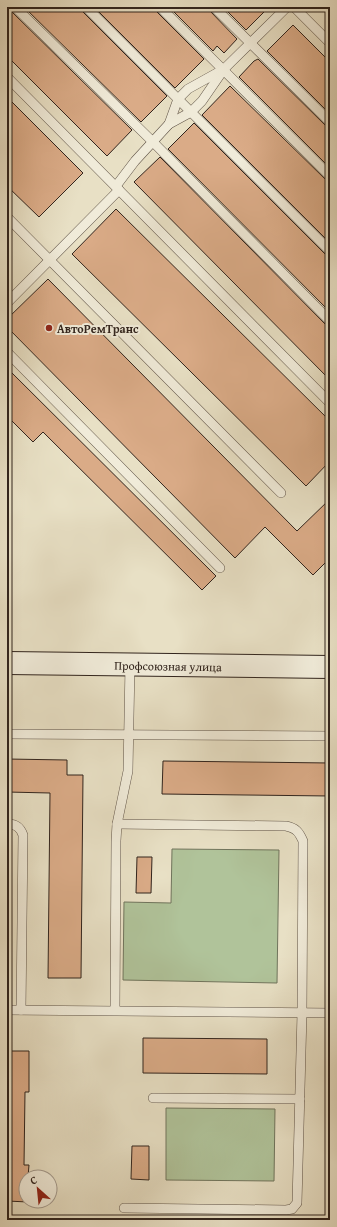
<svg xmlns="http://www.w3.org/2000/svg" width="337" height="1227" font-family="'Gentium Book Plus',serif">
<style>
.green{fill:#b0c39a;stroke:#70745c}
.building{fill:#daab87;stroke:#31241d}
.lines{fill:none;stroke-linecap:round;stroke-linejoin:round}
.lane-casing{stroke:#5f5347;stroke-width:10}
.secondary-casing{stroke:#31241d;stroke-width:24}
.lane{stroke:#f0ebd9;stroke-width:9}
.secondary{stroke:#f0ebd9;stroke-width:22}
.poi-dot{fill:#8f2418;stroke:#f0ebd9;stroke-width:1.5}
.labels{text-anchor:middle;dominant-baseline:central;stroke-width:4;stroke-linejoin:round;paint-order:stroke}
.poi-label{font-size:12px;font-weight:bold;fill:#31241d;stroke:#f0ebd9;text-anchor:start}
.street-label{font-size:12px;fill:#31241d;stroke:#f0ebd9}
</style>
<rect width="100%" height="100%" fill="#e8e0c5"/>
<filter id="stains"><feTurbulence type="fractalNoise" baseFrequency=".005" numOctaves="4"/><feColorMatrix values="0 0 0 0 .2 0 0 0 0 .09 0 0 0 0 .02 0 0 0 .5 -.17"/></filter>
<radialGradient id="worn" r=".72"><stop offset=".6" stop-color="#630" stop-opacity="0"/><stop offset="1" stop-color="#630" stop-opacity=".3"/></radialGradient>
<!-- green -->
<g class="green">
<path d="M 172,849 L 279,850 L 277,983 L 123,980 L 124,902 L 171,903 Z"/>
<path d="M 166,1108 L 275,1109 L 274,1181 L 166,1180 Z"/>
</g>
<!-- building -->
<g class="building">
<path d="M 7,7 L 9,7 L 11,11 L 132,130 L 107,156 L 7,56 Z"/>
<path d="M 24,7 L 80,7 L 82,11 L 167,96 L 141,122 Z"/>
<path d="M 94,7 L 154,7 L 156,11 L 204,59 L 175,88 Z"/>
<path d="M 169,7 L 208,7 L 210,11 L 237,39 L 224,53 L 217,46 L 213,51 Z"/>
<path d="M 223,7 L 269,7 L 246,30 Z"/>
<path d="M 293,25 L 330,62 L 330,114 L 267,51 Z"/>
<path d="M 258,59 L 326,126 L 330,128 L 330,168 L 239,77 L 254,61 Z"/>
<path d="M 230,86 L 326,180 L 330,182 L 330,243 L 202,115 Z"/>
<path d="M 7,97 L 83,173 L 39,217 L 7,186 Z"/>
<path d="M 194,123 L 326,255 L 330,257 L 330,312 L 168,149 Z"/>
<path d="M 160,157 L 326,325 L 330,327 L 330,380 L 134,182 Z"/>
<path d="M 116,209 L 330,421 L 330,461 L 306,486 L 72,254 Z"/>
<path d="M 48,279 L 297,531 L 330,499 L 330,558 L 313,575 L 265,527 L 235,558 L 7,327 L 7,319 Z"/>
<path d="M 7,368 L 216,576 L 202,590 L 43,432 L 33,442 L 7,416 Z"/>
<path d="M 7,759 L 67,760 L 67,775 L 83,775 L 81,978 L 48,978 L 50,793 L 7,792 Z"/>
<path d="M 163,761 L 330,763 L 330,796 L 162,794 Z"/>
<path d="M 137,857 L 152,857 L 151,893 L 136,893 Z"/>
<path d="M 143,1038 L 267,1039 L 267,1074 L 143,1073 Z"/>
<path d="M 7,1051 L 29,1051 L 29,1092 L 25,1092 L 24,1165 L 29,1165 L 28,1177 L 26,1177 L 26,1201 L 28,1202 L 7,1201 Z"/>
<path d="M 132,1146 L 149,1146 L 149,1180 L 131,1179 Z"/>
</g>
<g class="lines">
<!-- lane casing -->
<g class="lane-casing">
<g id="lane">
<path d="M 15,7 L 152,141 L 330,321"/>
<path d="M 86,7 L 330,251"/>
<path d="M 160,7 L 330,176"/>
<path d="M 214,7 L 330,122"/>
<path d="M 294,7 L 330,43"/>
<path d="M 7,77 L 330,403"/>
<path d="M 169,124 L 191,112 L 202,101 L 222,72"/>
<path d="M 116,186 L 135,161 L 169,124 L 178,99 L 188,89 L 224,69 L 287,7"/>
<path d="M 7,217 L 281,493"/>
<path d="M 7,303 L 119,190"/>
<path d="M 7,352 L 220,568"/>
<path d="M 7,734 L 330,736"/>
<path d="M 7,824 C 16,824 20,827 23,835 L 21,1010"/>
<path d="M 117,824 L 286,826 C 296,828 299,832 303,841 L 302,1013 L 297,1203 L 292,1209 L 286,1210 L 124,1208"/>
<path d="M 7,1010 L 330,1013"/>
<path d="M 115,1010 L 116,841 L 117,824 L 128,771 L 130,665"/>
<path d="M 153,1098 L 300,1099"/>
</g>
</g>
<!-- secondary casing -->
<g class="secondary-casing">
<path id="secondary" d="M 7,663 L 330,667"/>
</g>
<!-- lane -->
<use href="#lane" class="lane"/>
<!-- secondary -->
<use href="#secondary" class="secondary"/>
</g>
<!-- markers -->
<circle class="poi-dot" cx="49" cy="328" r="4"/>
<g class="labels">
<!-- poi labels -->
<g class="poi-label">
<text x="57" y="328">АвтоРемТранс</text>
</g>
<!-- street labels -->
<g class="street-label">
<text transform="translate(168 666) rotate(1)">Профсоюзная улица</text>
</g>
</g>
<!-- margin -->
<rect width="337" height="1227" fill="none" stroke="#e8e0c5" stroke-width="24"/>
<rect x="8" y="8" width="321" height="1211" fill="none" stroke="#31241d" stroke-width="2"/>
<rect x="12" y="12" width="313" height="1203" fill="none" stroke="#31241d"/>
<!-- north arrow -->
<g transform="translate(38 1189) rotate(333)"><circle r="19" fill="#f0ebd9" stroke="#a49b8e"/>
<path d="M0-3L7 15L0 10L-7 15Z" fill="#8f2418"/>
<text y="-6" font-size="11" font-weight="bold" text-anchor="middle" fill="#31241d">С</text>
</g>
<rect width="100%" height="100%" filter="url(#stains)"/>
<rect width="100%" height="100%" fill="url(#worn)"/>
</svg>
